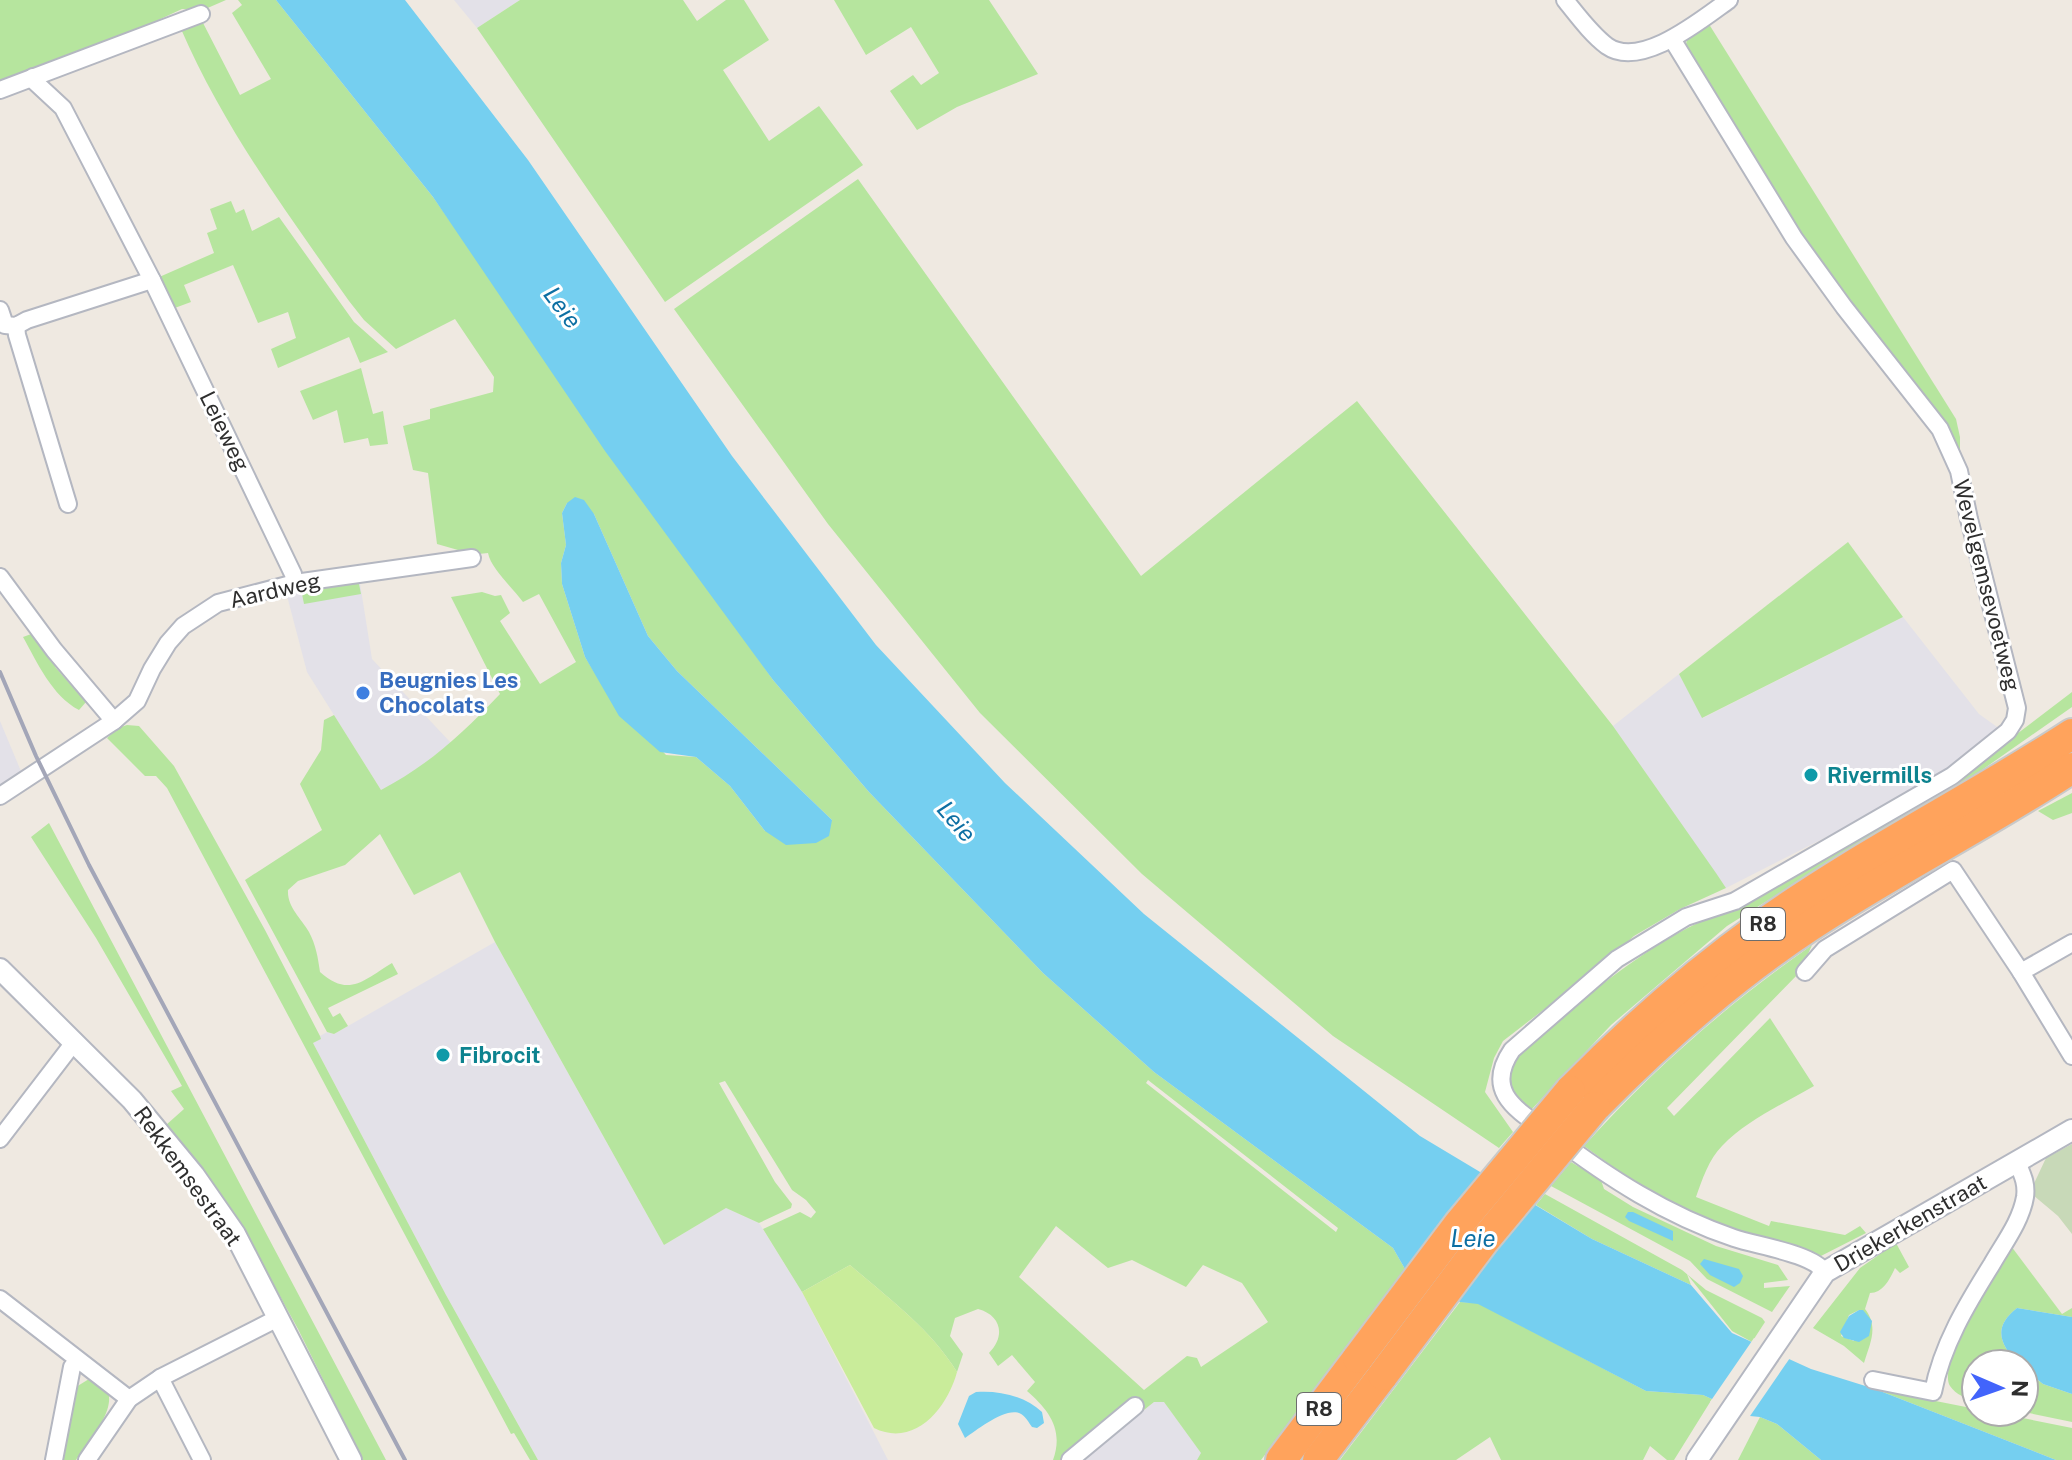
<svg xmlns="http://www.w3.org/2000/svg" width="2072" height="1460" font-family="'Public Sans',sans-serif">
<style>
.industrial{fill:#e3e1e8}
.green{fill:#b6e59e;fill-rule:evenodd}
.cemetery{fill:#c8d9b8}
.pitch{fill:#c9ec9a}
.water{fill:#75cff0}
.pier{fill:#efe9e1}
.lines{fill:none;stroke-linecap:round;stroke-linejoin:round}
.minor-casing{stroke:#b4b7c1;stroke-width:20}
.tertiary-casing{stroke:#b4b7c1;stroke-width:24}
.motorway-casing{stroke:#c9c9c9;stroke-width:34}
.minor{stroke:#fff;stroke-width:16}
.tertiary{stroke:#fff;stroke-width:20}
.motorway{stroke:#ffa35c;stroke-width:30}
.rail{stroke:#a3a6b8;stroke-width:4}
.motorway-bridge-casing{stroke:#c9c9c9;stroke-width:34;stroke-linecap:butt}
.motorway-bridge{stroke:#ffa35c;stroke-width:30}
.shop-dot{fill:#3f7fe0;stroke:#fff;stroke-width:3}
.culture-dot{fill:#0f9aa8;stroke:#fff;stroke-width:3}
.labels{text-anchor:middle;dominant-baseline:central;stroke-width:6;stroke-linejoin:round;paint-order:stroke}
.shield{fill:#fff;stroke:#6d6d6d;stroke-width:2}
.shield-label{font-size:20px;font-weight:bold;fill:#2e2e2e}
.street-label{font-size:22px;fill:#2e2e2e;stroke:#fff}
.shop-label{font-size:22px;font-weight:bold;fill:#366cbe;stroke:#fff;text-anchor:start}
.culture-label{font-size:22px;font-weight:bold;fill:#0d838f;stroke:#fff;text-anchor:start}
.water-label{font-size:24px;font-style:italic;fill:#0d6fa3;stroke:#fff}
</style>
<rect width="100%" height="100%" fill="#efe9e1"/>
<!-- industrial -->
<g class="industrial">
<path d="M 454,0 L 520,0 L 477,28 Z"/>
<path d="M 359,577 L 372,659 L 451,743 L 408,776 L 381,790 L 307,672 L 286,592 Z"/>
<path d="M 1903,617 L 1979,714 L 2000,729 L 1919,790 L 1726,888 L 1613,726 L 1679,674 L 1703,718 Z"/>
<path d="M 0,721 L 23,776 L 0,790 Z"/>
<path d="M 495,942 L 664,1245 L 726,1208 L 759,1223 L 802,1292 L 888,1460 L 538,1460 L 446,1295 L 313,1043 L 320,1039 L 320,1036 L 327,1032 L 334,1034 Z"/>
<path d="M 1154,1402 L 1164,1402 L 1202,1454 L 1197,1460 L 1081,1460 Z"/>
</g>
<!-- green -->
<g class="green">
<path d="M 0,0 L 226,0 L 203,10 L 182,9 L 139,29 L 0,80 Z"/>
<path d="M 238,0 L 276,0 L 433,197 L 773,680 L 869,792 L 1043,973 L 1154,1072 L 1393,1248 L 1405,1269 L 1261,1460 L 1197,1460 L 1201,1453 L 1164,1402 L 1154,1402 L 1081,1460 L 1053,1460 C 1064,1430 1049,1410 1027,1391 L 1035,1382 L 1012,1355 L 998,1366 L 989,1353 C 1006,1336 1001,1315 978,1309 L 955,1318 L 950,1336 L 963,1354 L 957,1372 C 930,1328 888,1298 850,1265 L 802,1292 L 763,1229 L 800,1212 L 811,1218 L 816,1212 L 806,1200 L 792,1190 L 725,1081 L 719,1083 L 775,1182 L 792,1204 L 791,1208 L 759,1223 L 726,1208 L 664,1245 L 495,942 L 460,872 L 414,895 L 380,834 L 345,865 L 298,881 L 288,890 C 287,907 301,918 309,932 C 316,945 318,958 320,972 C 349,998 364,980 392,963 L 398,974 L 328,1008 L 333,1017 L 340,1013 L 348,1026 L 334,1034 L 327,1032 L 245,880 L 322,830 L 300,784 L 321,750 L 324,720 L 334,715 L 381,790 C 430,764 462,734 500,694 L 451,597 L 482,592 L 495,596 L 501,595 L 510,613 L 500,621 L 540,684 L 576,662 L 539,594 L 523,602 C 513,588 491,569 488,553 L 460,556 L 458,550 L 437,544 L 428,473 L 413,470 L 403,426 L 430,419 L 430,409 L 493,392 L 494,377 L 455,319 L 396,349 L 364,320 L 349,301 C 287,213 224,128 181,29 L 202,21 L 240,95 L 271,79 L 232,13 L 242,5 ZM 567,503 L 594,514 L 648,636 L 677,671 L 832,820 L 765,831 L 730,786 L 696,757 L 666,755 L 601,683 L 585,657 L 562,584 L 561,563 L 566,545 L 562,513 ZM 1148,1080 L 1338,1228 L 1336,1232 L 1146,1083 ZM 1056,1226 L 1108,1268 L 1132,1260 L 1186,1287 L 1203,1265 L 1242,1283 L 1268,1322 L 1201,1367 L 1197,1358 L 1187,1356 L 1144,1390 L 1019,1277 Z"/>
<path d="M 520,0 L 683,0 L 697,21 L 726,0 L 744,0 L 769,40 L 723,70 L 769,141 L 819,106 L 863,165 L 665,302 L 477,28 Z"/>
<path d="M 834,0 L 989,0 L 1038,74 L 957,107 L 917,130 L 890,91 L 913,75 L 921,85 L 939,73 L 911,27 L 866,55 Z"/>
<path d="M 1707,21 L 1956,419 L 1960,437 L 1960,455 L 1827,275 L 1685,48 L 1687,40 Z"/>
<path d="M 858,179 L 1141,576 L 1357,401 L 1613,726 L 1716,873 L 1726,888 L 1680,909 L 1634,936 L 1603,964 L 1503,1041 L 1494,1058 L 1485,1092 L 1513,1132 L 1499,1148 L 1333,1036 L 1142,874 L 980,713 L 828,524 L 674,309 Z"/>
<path d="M 231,201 L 236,213 L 244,209 L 252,231 L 279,217 L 354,322 L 388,352 L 360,363 L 349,337 L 278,368 L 271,349 L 296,338 L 288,312 L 258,323 L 233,265 L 184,285 L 191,302 L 172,309 L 157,278 L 214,253 L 207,233 L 217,229 L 210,209 Z"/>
<path d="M 361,368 L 373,414 L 383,411 L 388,444 L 370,446 L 368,438 L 344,443 L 337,410 L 313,420 L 300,391 Z"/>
<path d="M 1848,542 L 1903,617 L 1702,718 L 1679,674 Z"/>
<path d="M 358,579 L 361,594 L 304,604 L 301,589 Z"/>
<path d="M 34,633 L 56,668 L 86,702 L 79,710 C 52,696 37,662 23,637 Z"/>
<path d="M 2072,692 L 2072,707 L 1979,772 L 1864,840 L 1727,926 L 1611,1025 L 1531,1110 C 1505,1086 1499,1079 1523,1049 C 1578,1003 1653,938 1719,914 L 1976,765 Z"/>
<path d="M 127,725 L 139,726 L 174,766 L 265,930 L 320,1036 L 321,1039 L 313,1043 L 446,1295 L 538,1460 L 530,1460 L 514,1433 L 511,1434 L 167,788 L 156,776 L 145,776 L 107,738 L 118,728 Z"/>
<path d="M 2072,793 L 2072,813 L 2053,820 L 2038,811 Z"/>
<path d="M 49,823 L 386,1460 L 363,1460 L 298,1329 L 241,1225 L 166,1125 L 184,1109 L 171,1091 L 182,1086 L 96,938 L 31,837 Z"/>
<path d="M 1812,945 L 1800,972 L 1667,1108 L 1674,1116 L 1770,1018 L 1814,1086 C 1783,1104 1747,1120 1722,1146 C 1709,1159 1702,1180 1696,1197 L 1769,1226 L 1771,1221 L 1845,1235 L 1860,1226 L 1866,1233 L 1817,1258 L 1757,1239 L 1663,1203 L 1584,1146 C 1653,1069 1728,1004 1812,945 Z"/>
<path d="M 1571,1162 L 1601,1180 L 1604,1189 L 1633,1207 L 1716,1246 L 1778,1265 L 1788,1280 L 1764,1283 L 1764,1288 L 1790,1286 L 1772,1312 L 1707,1279 L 1690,1261 L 1551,1186 Z"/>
<path d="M 1545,1194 L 1682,1270 L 1706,1290 L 1762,1318 L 1765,1322 L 1752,1342 L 1732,1331 L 1687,1274 L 1691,1285 L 1592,1239 L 1536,1205 Z"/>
<path d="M 1896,1243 L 1909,1267 L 1900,1273 L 1895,1268 C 1890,1279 1883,1293 1870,1293 L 1865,1309 C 1879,1327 1870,1343 1864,1363 L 1844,1346 L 1813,1328 L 1860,1268 ZM 1859,1310 L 1854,1341 L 1841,1336 L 1849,1315 Z"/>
<path d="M 2011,1246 L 2062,1314 L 2072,1308 L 2072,1317 L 2017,1308 C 1993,1327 1999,1343 2018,1364 L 1976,1364 L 1976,1401 C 1966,1398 1956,1395 1950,1386 C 1936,1363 1997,1270 2011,1246 Z"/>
<path d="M 1460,1302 L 1478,1303 L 1646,1391 L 1703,1395 L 1712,1399 L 1674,1460 L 1667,1460 L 1650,1446 L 1643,1460 L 1501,1460 L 1490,1437 L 1456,1460 L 1340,1460 Z"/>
<path d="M 2024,1369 L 2043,1384 L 2072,1394 L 2072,1422 L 2024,1412 Z"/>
<path d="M 89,1379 C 135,1389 90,1440 76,1460 L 63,1460 L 76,1387 Z"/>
<path d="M 1875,1389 L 1976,1409 L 1976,1412 L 1993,1412 L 2072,1428 L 2072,1460 L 2056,1460 Z"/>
<path d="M 1760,1417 L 1777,1424 L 1821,1460 L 1738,1460 Z"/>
</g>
<!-- cemetery -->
<path class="cemetery" d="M 2072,1144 L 2072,1234 L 2058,1216 L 2033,1195 L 2031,1190 L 2046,1158 Z"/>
<!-- pitch -->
<path class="pitch" d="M 850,1265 C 888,1298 930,1328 957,1372 C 947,1409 914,1448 874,1428 L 802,1292 Z"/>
<!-- water -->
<g class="water">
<path d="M 276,0 L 405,0 L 528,160 L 732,456 L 876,645 L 1005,783 L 1144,914 L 1420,1136 L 1592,1239 L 1691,1285 L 1732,1333 L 1811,1369 L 1875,1389 L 2056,1460 L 1821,1460 L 1777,1424 L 1760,1417 L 1750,1416 L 1703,1395 L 1646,1391 L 1478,1304 L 1460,1302 L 1405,1269 L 1393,1248 L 1154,1072 L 1043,973 L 869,792 L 773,680 L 605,451 L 433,197 Z"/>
<path d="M 575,497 L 584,500 L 594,514 L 648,636 L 677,671 L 832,820 L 829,836 L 816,843 L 786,845 L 765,831 L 730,786 L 696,757 L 660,752 L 619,716 L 585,657 L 562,584 L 561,563 L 566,545 L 562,513 L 567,503 Z"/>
<path d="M 1628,1212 L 1633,1212 L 1673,1231 L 1673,1241 L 1629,1221 L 1625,1217 Z"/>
<path d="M 1704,1259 L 1739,1269 L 1743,1276 L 1740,1283 L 1734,1287 L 1710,1275 L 1700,1264 Z"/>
<path d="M 2017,1308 L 2072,1317 L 2072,1394 L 2043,1384 L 2024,1369 L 2024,1364 L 2018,1364 C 1999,1343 1993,1327 2017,1308 Z"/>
<path d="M 1859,1310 L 1863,1310 L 1872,1321 L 1869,1336 L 1859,1342 L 1844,1338 L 1840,1332 L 1849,1316 Z"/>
<path d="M 976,1392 C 998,1390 1025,1396 1042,1412 L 1044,1423 L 1037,1428 L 1032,1427 C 1029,1423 1025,1415 1019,1413 C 1004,1408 977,1430 965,1438 L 958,1424 L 969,1396 Z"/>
</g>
<!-- pier -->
<path class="pier" d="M 1754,1338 L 1792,1355 L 1748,1419 L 1710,1402 Z"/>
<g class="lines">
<!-- minor casing -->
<g class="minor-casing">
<g id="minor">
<path d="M 1565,0 C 1578,16 1591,34 1607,46 C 1641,70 1702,19 1729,0"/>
<path d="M 1672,39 L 1794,238 L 1844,307 L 1940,429 L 1959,471 L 1969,519 L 2017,708 L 2015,720 L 2008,731 L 1952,776 L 1735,901 L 1686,917 L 1617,959 L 1512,1050 C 1482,1094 1521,1112 1552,1135 C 1609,1178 1666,1215 1734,1238 C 1757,1246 1811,1253 1825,1272"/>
<path d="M 33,77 L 35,82 L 63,108 L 152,280 L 293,574 L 295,583"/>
<path d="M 0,90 L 201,14"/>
<path d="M 0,310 L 5,325 L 16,326 L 27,320 L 152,280"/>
<path d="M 16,326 L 17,335 L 68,504"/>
<path d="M 0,577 L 54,650 L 114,721"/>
<path d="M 0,796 L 114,721 L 137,701 L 152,669 L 168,643 L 183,626 L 218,603 L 295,583 L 472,558"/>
<path d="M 1805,972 L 1825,949 L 1953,870 L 2021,972 L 2072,1056"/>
<path d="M 2021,972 L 2072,943"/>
<path d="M 0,1139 L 75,1041"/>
<path d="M 0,1299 L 129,1399"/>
<path d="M 160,1378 L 202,1460"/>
<path d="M 1873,1380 L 1933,1392 C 1942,1345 1967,1304 1992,1264 C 2004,1243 2021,1221 2025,1197 C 2027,1183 2022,1174 2017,1162"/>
<path d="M 54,1460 L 72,1367 L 78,1360"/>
<path d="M 87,1460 L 129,1399 L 160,1378 L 278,1318"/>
<path d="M 1070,1460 L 1135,1406"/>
</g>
</g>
<!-- tertiary casing -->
<g class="tertiary-casing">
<g id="tertiary">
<path d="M 0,969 L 132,1100 L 194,1175 L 235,1234 L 351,1460"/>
<path d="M 1697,1460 L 1825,1272 L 2072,1130"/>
</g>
</g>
<!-- motorway casing -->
<g class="motorway-casing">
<g id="motorway">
<path d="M 1570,1091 C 1629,1031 1694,974 1762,925 C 1861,854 1971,800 2072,734"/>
<path d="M 1595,1107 C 1661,1040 1731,978 1810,926 C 1895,870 1987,824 2072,768"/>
<path d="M 1281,1460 L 1358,1358"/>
<path d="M 1318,1460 L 1383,1375"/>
</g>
</g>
<!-- minor -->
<use href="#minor" class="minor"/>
<!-- tertiary -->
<use href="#tertiary" class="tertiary"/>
<!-- motorway -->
<use href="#motorway" class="motorway"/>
<!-- rail -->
<path class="rail" d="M 0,672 L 36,756 L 89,865 L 405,1460"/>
<!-- motorway-bridge casing -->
<g class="motorway-bridge-casing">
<g id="motorway-bridge">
<path d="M 1358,1358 L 1459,1224 L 1570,1091"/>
<path d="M 1383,1375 L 1483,1242 L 1595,1107"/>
</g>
</g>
<!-- motorway-bridge -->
<use href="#motorway-bridge" class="motorway-bridge"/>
</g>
<!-- markers -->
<circle class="shop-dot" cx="363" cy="693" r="8"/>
<g class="culture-dot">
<circle cx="1811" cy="775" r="8"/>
<circle cx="443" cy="1055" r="8"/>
</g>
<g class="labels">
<!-- shield labels -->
<g class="shield">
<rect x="1741" y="908" width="44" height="32" rx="6"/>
<rect x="1297" y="1393" width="44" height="32" rx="6"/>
</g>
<g class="shield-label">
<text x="1763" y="924">R8</text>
<text x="1319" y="1409">R8</text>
</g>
<!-- street labels -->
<g class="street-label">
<text transform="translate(225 431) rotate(64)">Leieweg</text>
<text transform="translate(1987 585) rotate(76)">Wevelgemsevoetweg</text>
<text transform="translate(275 590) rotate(-13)">Aardweg</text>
<text transform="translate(188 1176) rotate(54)">Rekkemsestraat</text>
<text transform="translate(1910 1223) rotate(-30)">Driekerkenstraat</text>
</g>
<!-- shop labels -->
<g class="shop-label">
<text x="379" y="680">Beugnies Les<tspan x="379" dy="25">Chocolats</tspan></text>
</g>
<!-- culture labels -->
<g class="culture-label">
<text x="1827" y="775">Rivermills</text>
<text x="459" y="1055">Fibrocit</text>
</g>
<!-- water labels -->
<g class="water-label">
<text transform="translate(563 307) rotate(53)">Leie</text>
<text transform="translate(957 821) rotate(49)">Leie</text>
<text x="1473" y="1238">Leie</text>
</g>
</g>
<!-- north arrow -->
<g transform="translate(2000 1388) rotate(92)"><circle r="38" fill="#ffffff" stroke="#ababab" stroke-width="2"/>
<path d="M0-6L14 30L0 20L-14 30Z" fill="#4264fb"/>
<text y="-12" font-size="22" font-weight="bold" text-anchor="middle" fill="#2e2e2e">N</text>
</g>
</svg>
